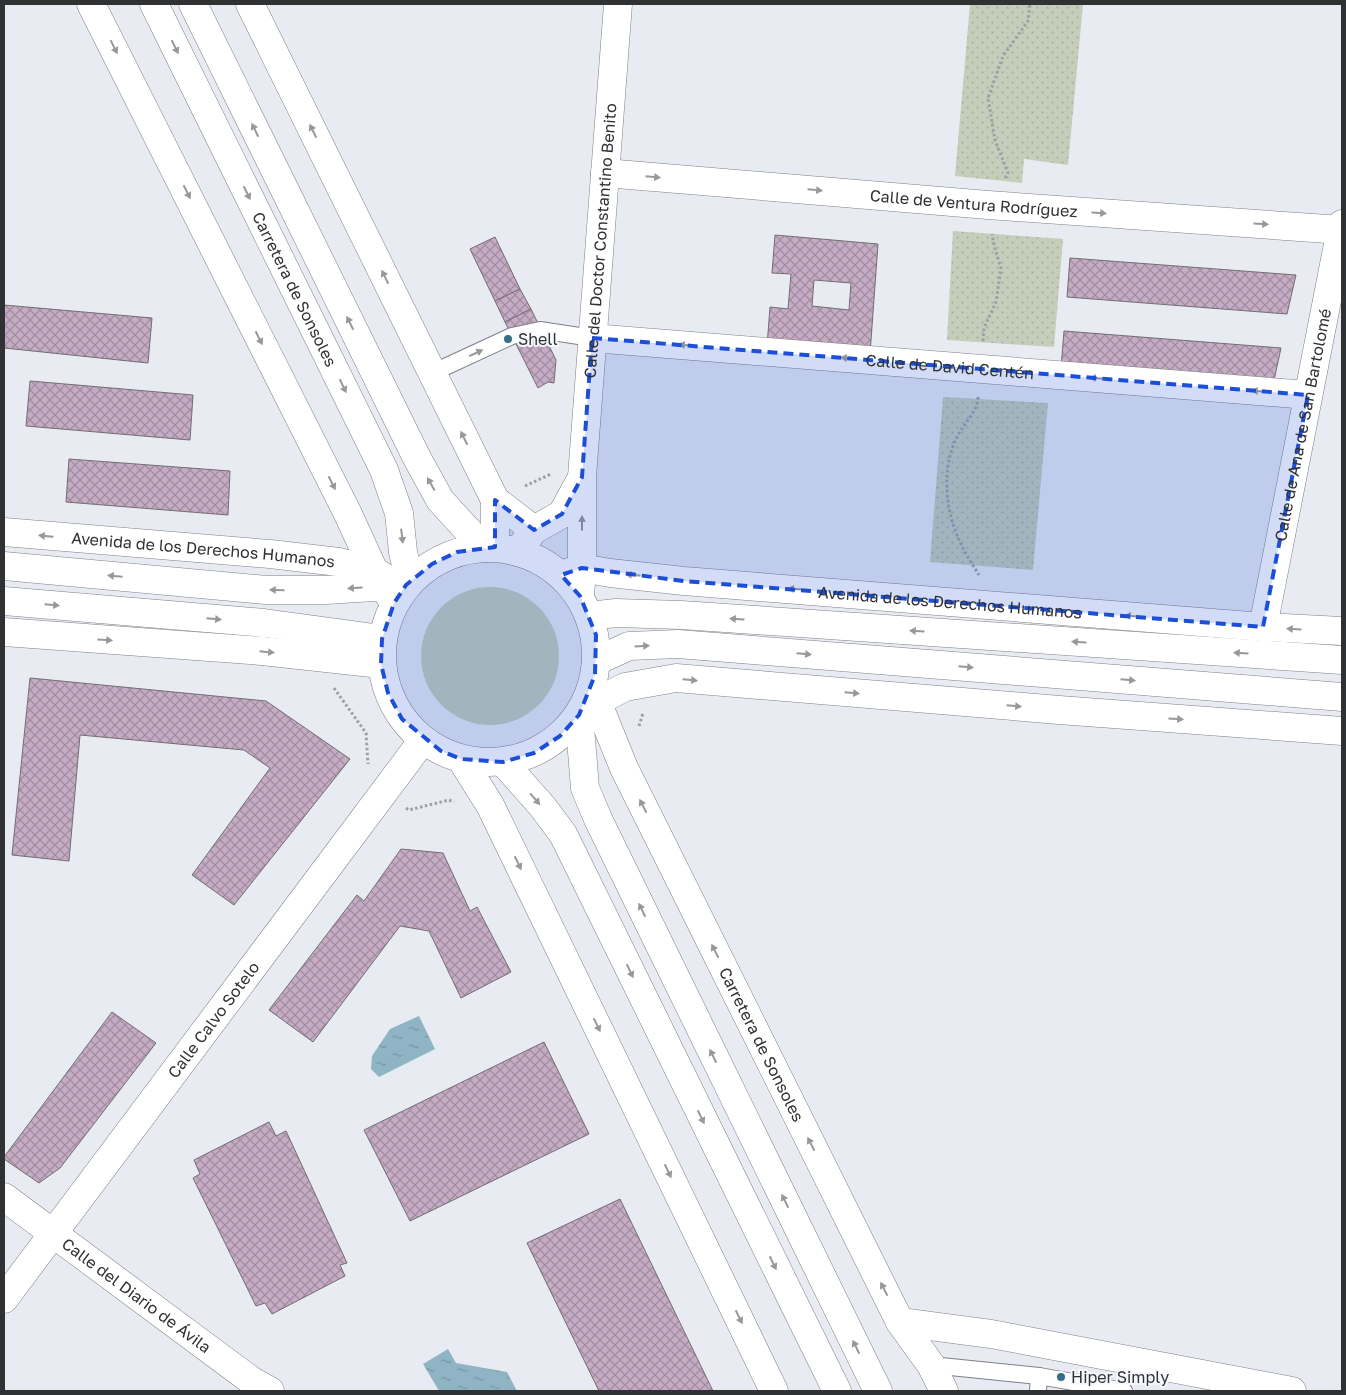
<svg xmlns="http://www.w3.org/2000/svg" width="1346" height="1395" font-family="'Golos Text',sans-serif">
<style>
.grass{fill:url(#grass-dots)}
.green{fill:#c5ceba}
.water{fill:url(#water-ripples)}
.building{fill:url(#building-cross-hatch);stroke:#726d72;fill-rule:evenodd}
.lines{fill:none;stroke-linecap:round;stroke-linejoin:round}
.service-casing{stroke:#7e8086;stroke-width:18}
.minor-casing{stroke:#7e8086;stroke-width:29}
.tertiary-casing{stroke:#7e8086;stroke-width:29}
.secondary-casing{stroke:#7e8086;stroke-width:29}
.trunk-casing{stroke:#7e8086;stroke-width:29}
.path{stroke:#9d9fa4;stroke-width:3;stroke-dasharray:2.5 2.5;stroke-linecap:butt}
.service{stroke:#fff;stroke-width:16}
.minor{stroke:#fff;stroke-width:28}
.tertiary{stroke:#fff;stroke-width:28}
.secondary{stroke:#fff;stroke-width:28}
.trunk{stroke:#fff;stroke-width:28}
.oneway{fill:#989899}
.marked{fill:#1d4ed8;fill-opacity:0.2;stroke:#1d4ed8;stroke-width:4;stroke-dasharray:10 6;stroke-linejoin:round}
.poi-dot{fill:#346f87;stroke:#f6f8fe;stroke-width:2}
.labels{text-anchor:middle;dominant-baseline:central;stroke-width:4;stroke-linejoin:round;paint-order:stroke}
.street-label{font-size:16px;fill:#303133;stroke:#f6f8fe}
.poi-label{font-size:16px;fill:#303133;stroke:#f6f8fe;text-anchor:start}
</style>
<defs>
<pattern id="grass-dots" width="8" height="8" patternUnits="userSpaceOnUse" patternTransform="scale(1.25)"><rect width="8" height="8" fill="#c5ceba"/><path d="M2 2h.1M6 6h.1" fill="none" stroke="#aab1a0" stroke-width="1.8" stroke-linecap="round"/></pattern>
<pattern id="water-ripples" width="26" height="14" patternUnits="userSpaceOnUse" patternTransform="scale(1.25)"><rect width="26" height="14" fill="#8fb5c5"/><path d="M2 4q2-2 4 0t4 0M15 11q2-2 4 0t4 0" fill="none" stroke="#7594a1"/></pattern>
<pattern id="building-cross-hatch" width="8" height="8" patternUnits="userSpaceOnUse" patternTransform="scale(1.25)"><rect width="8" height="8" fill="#c6abc4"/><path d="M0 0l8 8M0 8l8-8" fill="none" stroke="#a18ca0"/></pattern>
</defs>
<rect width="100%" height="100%" fill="#e8ebf2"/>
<!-- grass -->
<g class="grass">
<path d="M 970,4 L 1083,4 L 1068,165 L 1024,159 L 1022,183 L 955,176 Z"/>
<path d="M 953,231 L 1063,239 L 1054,347 L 947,340 Z"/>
<path d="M 943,397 L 1048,403 L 1033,570 L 930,562 Z"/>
</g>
<!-- green -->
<circle class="green" cx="490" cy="656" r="69"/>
<!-- water -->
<g class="water">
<path d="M 419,1016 L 435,1049 L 379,1077 L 371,1069 L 372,1056 L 390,1029 Z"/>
<path d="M 448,1349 L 456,1363 L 507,1372 L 517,1391 L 439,1391 L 423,1364 Z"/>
</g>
<!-- building -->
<g class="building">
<path d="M 775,235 L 878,244 L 870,354 L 767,346 L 770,307 L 788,309 L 791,274 L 772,273 ZM 814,280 L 851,283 L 849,310 L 812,306 Z"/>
<path d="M 495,237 L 520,289 L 495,301 L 470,249 Z"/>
<path d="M 1070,258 L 1296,275 L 1287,314 L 1067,297 Z"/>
<path d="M 520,289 L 531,309 L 505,322 L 495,301 Z"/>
<path d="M 4,305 L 152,318 L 148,363 L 4,348 Z"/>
<path d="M 531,309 L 556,360 L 554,383 L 548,382 L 538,388 L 505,322 Z"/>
<path d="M 1064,331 L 1281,348 L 1273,385 L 1061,368 Z"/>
<path d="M 30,381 L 193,395 L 190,440 L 26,426 Z"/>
<path d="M 69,459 L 230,471 L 228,515 L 66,502 Z"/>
<path d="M 30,678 L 266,701 L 350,759 L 234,905 L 192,875 L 270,768 L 244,750 L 80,735 L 69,861 L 12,855 Z"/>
<path d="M 401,849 L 443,853 L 470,911 L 477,907 L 511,972 L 461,998 L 429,931 L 400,926 L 313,1042 L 269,1010 L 357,895 L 364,901 Z"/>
<path d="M 112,1012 L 156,1043 L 60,1168 L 39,1183 L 4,1159 L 4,1157 Z"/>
<path d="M 544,1042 L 589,1134 L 410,1221 L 364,1130 Z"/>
<path d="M 269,1122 L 276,1136 L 286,1131 L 347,1263 L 340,1265 L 345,1276 L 272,1314 L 265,1303 L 256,1306 L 193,1178 L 200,1174 L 194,1160 Z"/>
<path d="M 620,1199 L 713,1391 L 599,1391 L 527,1243 Z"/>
</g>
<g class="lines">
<!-- service casing -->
<g class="service-casing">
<g id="service">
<path d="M 432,373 L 512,336 L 540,330 L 592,338"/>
<path d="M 931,1365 L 1039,1376"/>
<path d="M 1038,1391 L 1039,1376 L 1124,1391"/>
</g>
</g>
<!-- minor casing -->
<g class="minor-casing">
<g id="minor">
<path d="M 91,4 L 348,514 L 374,571 L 394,603"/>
<path d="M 250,4 L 495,500 L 534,530"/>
<path id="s1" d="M 605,173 L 988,205 L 1342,230"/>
<path id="s2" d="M 592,338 L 1308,395"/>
<path id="s3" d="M 4,532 L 270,554 L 339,562 L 374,571 L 384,577"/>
<path d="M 495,547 L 495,500"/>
<path id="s4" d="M 561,575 L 582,568 L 610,573 L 684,581 L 1263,627 L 1342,631"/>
<path id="s5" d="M 1263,627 L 1342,224"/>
<path d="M 4,632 L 262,651 L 381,664"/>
<path id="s6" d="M 592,689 L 624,768 L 900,1322 L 931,1365 L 944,1391"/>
<path d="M 583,709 L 625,687 L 676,678 L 1059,710 L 1342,731"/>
<path d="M 461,759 L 490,805 L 774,1391"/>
<path id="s7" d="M 4,1197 L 252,1381 L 270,1391"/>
<path id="s8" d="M 4,1299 L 423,740"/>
<path d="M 900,1322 L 991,1334 L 1292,1391"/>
</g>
</g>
<!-- tertiary casing -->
<g class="tertiary-casing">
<g id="tertiary">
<path d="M 517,552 L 534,530 L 562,514 L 580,481"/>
<path id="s9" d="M 580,596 L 582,568 L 582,477 L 618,4"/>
</g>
</g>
<!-- secondary casing -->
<g class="secondary-casing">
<g id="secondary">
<path d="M 4,566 L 266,590 L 326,590 L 406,585"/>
<path d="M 4,601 L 264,623 L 382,639"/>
<path d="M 589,616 L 616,613 L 681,615 L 1342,660"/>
<path d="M 596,661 L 629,646 L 678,644 L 1342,697"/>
</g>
</g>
<!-- trunk casing -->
<g class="trunk-casing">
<g id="trunk">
<path id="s10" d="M 154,4 L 384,470 L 399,513 L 403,552 L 410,582"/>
<path d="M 193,4 L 417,458 L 440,500 L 484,548"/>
<circle cx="489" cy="655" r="107"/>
<path d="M 579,715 L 585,788 L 598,819 L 878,1391"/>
<path d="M 503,762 L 542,806 L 563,834 L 837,1391"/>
</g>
</g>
<!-- path -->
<g class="path">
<path d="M 1005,178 L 1008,173 L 995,140 L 988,98 L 1003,56 L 1028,21 L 1030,4"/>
<path d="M 983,341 L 984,328 L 996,302 L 1001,268 L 995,249 L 992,234"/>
<path d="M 978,397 C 977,413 964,423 957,437 C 941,469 945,510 960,542 C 965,554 973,565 979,575"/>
<path d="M 525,486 L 551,474"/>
<path d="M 334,688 L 366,733 L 368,764"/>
<path d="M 639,726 L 643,713"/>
<path d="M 406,808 L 409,810 L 449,800 L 454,802"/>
</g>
<!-- service -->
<use href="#service" class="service"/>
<!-- minor -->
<use href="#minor" class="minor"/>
<!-- tertiary -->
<use href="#tertiary" class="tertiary"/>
<!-- secondary -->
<use href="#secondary" class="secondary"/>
<!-- trunk -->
<use href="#trunk" class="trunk"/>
</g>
<!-- one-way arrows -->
<defs><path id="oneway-solid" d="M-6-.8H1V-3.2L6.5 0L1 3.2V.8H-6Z" transform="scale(1.25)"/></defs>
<g class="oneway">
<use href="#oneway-solid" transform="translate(114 47) rotate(63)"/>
<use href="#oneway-solid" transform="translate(175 47) rotate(64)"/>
<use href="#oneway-solid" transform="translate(255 130) rotate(-116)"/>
<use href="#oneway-solid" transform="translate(313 131) rotate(-116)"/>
<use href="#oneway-solid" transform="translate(653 177) rotate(5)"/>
<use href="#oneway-solid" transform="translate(815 190) rotate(5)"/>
<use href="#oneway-solid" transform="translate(187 192) rotate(63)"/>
<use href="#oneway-solid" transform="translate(247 193) rotate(64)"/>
<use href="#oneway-solid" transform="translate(1099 213) rotate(4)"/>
<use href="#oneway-solid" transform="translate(1261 224) rotate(4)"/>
<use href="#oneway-solid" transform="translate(385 277) rotate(-116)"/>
<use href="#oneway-solid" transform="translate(350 323) rotate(-116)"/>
<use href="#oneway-solid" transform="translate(259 338) rotate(63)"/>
<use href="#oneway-solid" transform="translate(686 345) rotate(-175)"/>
<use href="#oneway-solid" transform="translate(476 353) rotate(-25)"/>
<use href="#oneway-solid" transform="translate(848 358) rotate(-175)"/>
<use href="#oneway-solid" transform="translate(1097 378) rotate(-175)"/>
<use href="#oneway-solid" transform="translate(343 386) rotate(64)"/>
<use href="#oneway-solid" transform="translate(1259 391) rotate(-175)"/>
<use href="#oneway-solid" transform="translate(464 438) rotate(-116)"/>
<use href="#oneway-solid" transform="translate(332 483) rotate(63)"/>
<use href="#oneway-solid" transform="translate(431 484) rotate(-119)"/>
<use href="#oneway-solid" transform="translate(582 523) rotate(-90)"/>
<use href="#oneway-solid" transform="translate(46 536) rotate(-175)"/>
<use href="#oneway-solid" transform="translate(402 536) rotate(83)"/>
<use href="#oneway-solid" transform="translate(633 575) rotate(-174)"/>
<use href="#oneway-solid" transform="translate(115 576) rotate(-175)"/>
<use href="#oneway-solid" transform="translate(355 588) rotate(176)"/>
<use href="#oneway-solid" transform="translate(795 589) rotate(-176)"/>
<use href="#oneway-solid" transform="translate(277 590) rotate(-179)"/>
<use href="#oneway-solid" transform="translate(52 605) rotate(5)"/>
<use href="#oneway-solid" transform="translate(1132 616) rotate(-175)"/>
<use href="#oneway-solid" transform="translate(214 619) rotate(5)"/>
<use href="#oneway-solid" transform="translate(737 619) rotate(-176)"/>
<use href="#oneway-solid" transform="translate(1294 629) rotate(-177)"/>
<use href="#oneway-solid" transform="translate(917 631) rotate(-176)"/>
<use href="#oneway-solid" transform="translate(105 640) rotate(4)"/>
<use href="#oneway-solid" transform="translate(1079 642) rotate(-176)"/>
<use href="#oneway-solid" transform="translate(642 646) rotate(-3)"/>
<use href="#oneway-solid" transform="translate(267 652) rotate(6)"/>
<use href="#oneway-solid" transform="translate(1241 653) rotate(-176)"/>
<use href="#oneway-solid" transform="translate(804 654) rotate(5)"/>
<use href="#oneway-solid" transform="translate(966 667) rotate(5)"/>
<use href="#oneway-solid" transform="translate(690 680) rotate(5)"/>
<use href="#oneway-solid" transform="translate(1128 680) rotate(5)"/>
<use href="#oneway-solid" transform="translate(852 693) rotate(5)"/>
<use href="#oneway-solid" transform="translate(1014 706) rotate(5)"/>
<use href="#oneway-solid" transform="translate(1176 719) rotate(4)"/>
<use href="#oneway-solid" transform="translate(535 799) rotate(49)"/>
<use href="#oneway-solid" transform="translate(643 806) rotate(-117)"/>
<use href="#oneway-solid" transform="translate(518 863) rotate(64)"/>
<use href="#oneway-solid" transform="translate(642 910) rotate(-116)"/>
<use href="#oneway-solid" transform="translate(715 951) rotate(-117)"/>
<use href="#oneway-solid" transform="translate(630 971) rotate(64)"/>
<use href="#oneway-solid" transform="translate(597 1025) rotate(64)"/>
<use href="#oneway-solid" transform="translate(713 1056) rotate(-116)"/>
<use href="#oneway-solid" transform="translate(701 1117) rotate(64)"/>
<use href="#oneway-solid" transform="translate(811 1144) rotate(-117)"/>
<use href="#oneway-solid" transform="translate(668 1171) rotate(64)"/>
<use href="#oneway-solid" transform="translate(785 1201) rotate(-116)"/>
<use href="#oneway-solid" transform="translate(773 1263) rotate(64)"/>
<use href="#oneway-solid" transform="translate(884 1289) rotate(-117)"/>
<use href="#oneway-solid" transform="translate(739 1317) rotate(64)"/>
<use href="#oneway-solid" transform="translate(856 1347) rotate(-116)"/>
</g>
<!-- marked area -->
<path class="marked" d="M 592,338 L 1308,395 L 1263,627 L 684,581 L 582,568 L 561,575 L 580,596 L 596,635 L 595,675 L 579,715 L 560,736 L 534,753 L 503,762 L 461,759 L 441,751 L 402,719 L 388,693 L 381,664 L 382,639 L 394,603 L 406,585 L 432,564 L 457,552 L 495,547 L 495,500 L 534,530 L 562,514 L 582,477 Z"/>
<!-- markers -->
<g class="poi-dot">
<circle cx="508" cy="339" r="5"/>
<circle cx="1061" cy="1377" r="5"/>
</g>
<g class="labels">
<!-- street labels -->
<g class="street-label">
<text stroke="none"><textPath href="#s1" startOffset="370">Calle de Ventura Rodríguez</textPath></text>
<text stroke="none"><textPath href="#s9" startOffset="356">Calle del Doctor Constantino Benito</textPath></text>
<text stroke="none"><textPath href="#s10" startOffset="318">Carretera de Sonsoles</textPath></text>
<text stroke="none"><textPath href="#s2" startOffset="359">Calle de David Centén</textPath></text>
<text stroke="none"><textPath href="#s5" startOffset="206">Calle de Ana de San Bartolomé</textPath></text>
<text stroke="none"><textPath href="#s3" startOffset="200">Avenida de los Derechos Humanos</textPath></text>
<text stroke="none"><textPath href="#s4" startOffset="392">Avenida de los Derechos Humanos</textPath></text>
<text stroke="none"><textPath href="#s8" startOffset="349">Calle Calvo Sotelo</textPath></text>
<text stroke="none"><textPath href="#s6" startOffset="394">Carretera de Sonsoles</textPath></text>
<text stroke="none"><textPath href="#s7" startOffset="165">Calle del Diario de Ávila</textPath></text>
</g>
<!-- poi labels -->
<g class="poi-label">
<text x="518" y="339">Shell</text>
<text x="1071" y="1377">Hiper Simply</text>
</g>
</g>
<!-- border -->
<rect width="1346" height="1395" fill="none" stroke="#303133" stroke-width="10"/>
</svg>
